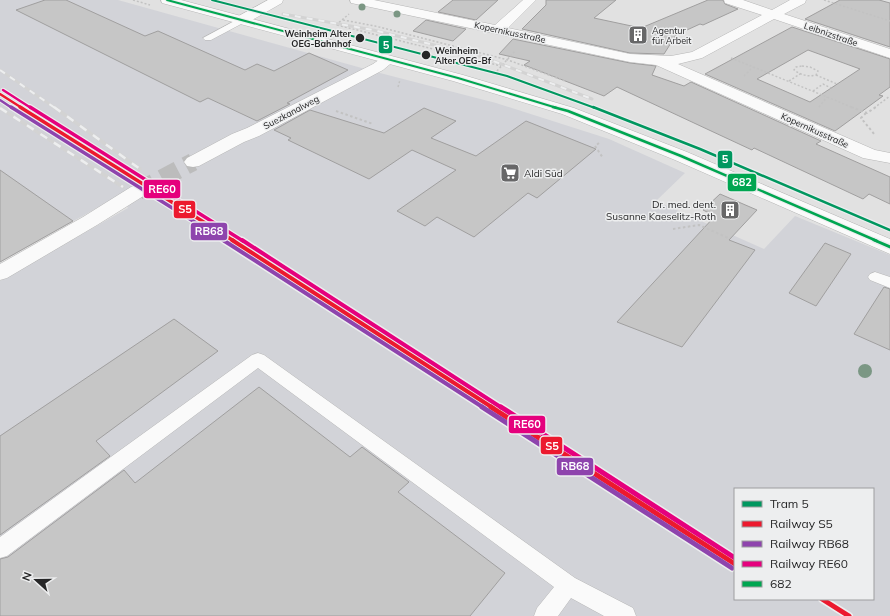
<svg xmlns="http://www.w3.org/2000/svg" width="890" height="616" font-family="Mulish,sans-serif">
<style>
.built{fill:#d2d3d8;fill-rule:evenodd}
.building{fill:#c6c6c6;stroke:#a09f9f;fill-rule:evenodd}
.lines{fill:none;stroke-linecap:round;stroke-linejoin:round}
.minor-tunnel{stroke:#bcbcbc;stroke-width:18;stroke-dasharray:18 9;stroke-linecap:butt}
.service-casing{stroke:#b6b6b6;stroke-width:1}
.minor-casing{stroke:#b6b6b6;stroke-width:1}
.secondary-casing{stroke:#b6b6b6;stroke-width:1}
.path-far1{stroke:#c2c2c2;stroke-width:1.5;stroke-dasharray:2 2;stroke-linecap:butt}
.path{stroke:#c2c2c2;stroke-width:2;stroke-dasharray:2.5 2.5;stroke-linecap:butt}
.service{fill:#fafafa;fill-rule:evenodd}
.minor{fill:#fafafa;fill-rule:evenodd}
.secondary{fill:#fafafa;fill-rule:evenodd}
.rail-far1-casing{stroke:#d3d3d3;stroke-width:3}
.rail-casing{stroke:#d3d3d3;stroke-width:3.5}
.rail-far1{stroke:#edeeef;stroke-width:2;stroke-dasharray:6;stroke-linecap:butt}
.rail{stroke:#edeeef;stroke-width:2.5;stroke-dasharray:8;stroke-linecap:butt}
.bus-1-far2-casing{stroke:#edeeef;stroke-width:4}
.bus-1-far1-casing{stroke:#edeeef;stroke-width:5}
.bus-1-casing{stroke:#edeeef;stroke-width:6}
.bus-1-far2{stroke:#00a651;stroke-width:2}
.bus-1-far1{stroke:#00a651;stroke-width:2.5}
.bus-1{stroke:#00a651;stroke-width:3}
.rail-1-far3-casing{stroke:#edeeef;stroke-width:4.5}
.rail-1-far2-casing{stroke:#edeeef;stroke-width:6}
.rail-1-far1-casing{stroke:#edeeef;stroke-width:7}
.rail-1-casing{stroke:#edeeef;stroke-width:8}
.rail-2-far3-casing{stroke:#edeeef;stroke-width:4.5}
.rail-2-far2-casing{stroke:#edeeef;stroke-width:6}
.rail-2-far1-casing{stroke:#edeeef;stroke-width:7}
.rail-2-casing{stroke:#edeeef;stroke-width:8}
.rail-3-far3-casing{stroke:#edeeef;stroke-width:4.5}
.rail-3-far2-casing{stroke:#edeeef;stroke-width:6}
.rail-3-far1-casing{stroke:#edeeef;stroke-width:7}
.rail-3-casing{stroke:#edeeef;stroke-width:8}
.rail-1-far3{stroke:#ec192e;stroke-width:2.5}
.rail-1-far2{stroke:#ec192e;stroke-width:3.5}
.rail-1-far1{stroke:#ec192e;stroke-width:4}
.rail-1{stroke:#ec192e;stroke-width:5}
.rail-2-far3{stroke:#8e44ad;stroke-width:2.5}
.rail-2-far2{stroke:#8e44ad;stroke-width:3.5}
.rail-2-far1{stroke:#8e44ad;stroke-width:4}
.rail-2{stroke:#8e44ad;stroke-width:5}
.rail-3-far3{stroke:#e5007d;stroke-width:2.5}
.rail-3-far2{stroke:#e5007d;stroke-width:3.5}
.rail-3-far1{stroke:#e5007d;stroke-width:4}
.rail-3{stroke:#e5007d;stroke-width:5}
.tram-1-far1-casing{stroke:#edeeef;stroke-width:4}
.tram-1-casing{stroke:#edeeef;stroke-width:5}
.tram-1-far1{stroke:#00975f;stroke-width:2}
.tram-1{stroke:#00975f;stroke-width:2.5}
.tree{fill:#7b9784}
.stop-dot{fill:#262627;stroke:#edeeef;stroke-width:1.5}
.labels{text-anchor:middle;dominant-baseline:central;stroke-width:3;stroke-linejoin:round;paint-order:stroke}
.far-poi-label{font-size:9px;fill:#262627;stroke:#edeeef;text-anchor:start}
.far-street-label{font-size:9px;fill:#262627;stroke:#edeeef}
.far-stop-label{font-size:9px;font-weight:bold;fill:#262627;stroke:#edeeef;text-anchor:end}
.poi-label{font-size:10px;fill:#262627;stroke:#edeeef;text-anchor:start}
.line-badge{stroke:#edeeef;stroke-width:1.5}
.badge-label{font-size:11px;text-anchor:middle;font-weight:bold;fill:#fff}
</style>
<rect width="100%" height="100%" fill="#e1e1e1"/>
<!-- built -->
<path class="built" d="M 0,0 L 118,0 L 376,72 L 496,103 L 609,139 L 685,173 L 656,201 L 764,249 L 795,216 L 890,255 L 890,616 L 0,616 L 0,281 L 128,208 L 122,194 L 0,262 ZM 735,489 L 873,489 L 873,599 L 735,599 Z"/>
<!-- building -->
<g class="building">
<path d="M 45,0 L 66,0 L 145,36 L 158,31 L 245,70 L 257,64 L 274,71 L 309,53 L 348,70 L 287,103 L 290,104 L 257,121 L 208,98 L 200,102 L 16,10 Z"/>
<path d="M 453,0 L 498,0 L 476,20 L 438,12 Z"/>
<path d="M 546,0 L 616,0 L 594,18 L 641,28 L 708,0 L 723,0 L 725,4 L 738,9 L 703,25 L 700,24 L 676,35 L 664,54 L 630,53 L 522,29 L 546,5 Z"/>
<path d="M 840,0 L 879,0 L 890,3 L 890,47 L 805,19 Z"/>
<path d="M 426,20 L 466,29 L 453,41 L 413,31 Z"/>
<path d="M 792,27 L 890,59 L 890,87 L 879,95 L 883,96 L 835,131 L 705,74 ZM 808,50 L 860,69 L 810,102 L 757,79 Z"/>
<path d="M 513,39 L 630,63 L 656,66 L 652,75 L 684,86 L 691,82 L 821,141 L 816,144 L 890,177 L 890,204 L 869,194 L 863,199 L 754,148 L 752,150 L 709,130 L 617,87 L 604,96 L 524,65 L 530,61 L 499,54 Z"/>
<path d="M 424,108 L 456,121 L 431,138 L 476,156 L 526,121 L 596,149 L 537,198 L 528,193 L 474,237 L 437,217 L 425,226 L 397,211 L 456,170 L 412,150 L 369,179 L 288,140 L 291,138 L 274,130 L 310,110 L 384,133 Z"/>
<path d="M 0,170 L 73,221 L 0,262 Z"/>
<path d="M 720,194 L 757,210 L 729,240 L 755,250 L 682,347 L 617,322 L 715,216 L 703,210 Z"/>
<path d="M 825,243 L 851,254 L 816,306 L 789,293 Z"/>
<path d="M 884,287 L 890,289 L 890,350 L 854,334 Z"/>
<path d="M 174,319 L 218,351 L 96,441 L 110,456 L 0,535 L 0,436 Z"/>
<path d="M 259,387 L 350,457 L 362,447 L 409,482 L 398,492 L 505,573 L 470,616 L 0,616 L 0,559 L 8,557 L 124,470 L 135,483 Z"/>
</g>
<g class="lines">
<!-- minor-tunnel -->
<path class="minor-tunnel" d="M 138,191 L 193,162"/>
<!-- service casing -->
<g class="service-casing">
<g id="service">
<path d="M 240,18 L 243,19 L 245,21 L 243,23 L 211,40 L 205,40 L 203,38 Z"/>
<path d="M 875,272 L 890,277 L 890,288 L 870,280 L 868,277 L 870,274 Z"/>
<path d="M 258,353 L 264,355 L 575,578 L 633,608 L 636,616 L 604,616 L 571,598 L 558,616 L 534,616 L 537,608 L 554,587 L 258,368 L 7,556 L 0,558 L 0,537 L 252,355 Z"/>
</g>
</g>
<!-- minor casing -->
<g class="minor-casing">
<g id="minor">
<path d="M 268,0 L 283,0 L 282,3 L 245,24 L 235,24 L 233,21 L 235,18 Z"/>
<path d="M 350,0 L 374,0 L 495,25 L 523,0 L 536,0 L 508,28 L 630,54 L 671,56 L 692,52 L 762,15 L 725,3 L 724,0 L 743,0 L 772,10 L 790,0 L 806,0 L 805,3 L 784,14 L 890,49 L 890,58 L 774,19 L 702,58 L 678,64 L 875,150 L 890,153 L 890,163 L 863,158 L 656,65 L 630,62 L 356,4 L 351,3 Z"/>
<path d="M 388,56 L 393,57 L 395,60 L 383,70 L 259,136 L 244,142 L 199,166 L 193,167 L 187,166 L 184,162 L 187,158 L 232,134 L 247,128 L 373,64 L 383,57 Z"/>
<path d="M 138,185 L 145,187 L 147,191 L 145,195 L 97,225 L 7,278 L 0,280 L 0,264 L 83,217 L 131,187 Z"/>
</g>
</g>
<!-- secondary casing -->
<g class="secondary-casing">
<path id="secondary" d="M 161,0 L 181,0 L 463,75 L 574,108 L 687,152 L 890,239 L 890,254 L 675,160 L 562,114 L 453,81 L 162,3 Z"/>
</g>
<!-- path-far1 -->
<g class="path-far1">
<path d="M 133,0 L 150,5"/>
<path d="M 824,0 L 890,21"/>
<path d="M 343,20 L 375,26 L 508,60 L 565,81"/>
<path d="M 336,25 L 349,14"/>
<path d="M 337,25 L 501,66"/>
<path d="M 731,58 L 854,108"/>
<path d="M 802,66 L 810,67 L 818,71 L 816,75 C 808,77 801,75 794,70 L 796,67 Z"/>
<path d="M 497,71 L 515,51"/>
<path d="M 816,75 L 837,84"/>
<path d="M 744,76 L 753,67"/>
<path d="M 789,81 L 800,74"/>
<path d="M 398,87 L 400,80"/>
<path d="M 813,91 L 823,84 L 831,88"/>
<path d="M 819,107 L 827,97"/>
<path d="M 874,108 L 890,96"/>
</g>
<!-- path -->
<g class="path">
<path d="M 851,107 L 867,113 L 876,107"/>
<path d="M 336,111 L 373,124"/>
<path d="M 866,113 L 861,118 L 875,135"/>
<path d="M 599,143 L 595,146 L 603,158"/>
<path d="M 673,229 L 699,225 L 728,238"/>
</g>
<!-- service -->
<use href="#service" class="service"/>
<!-- minor -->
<use href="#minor" class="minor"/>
<!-- secondary -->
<use href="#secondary" class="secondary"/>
<!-- rail-far1 casing -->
<g class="rail-far1-casing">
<g id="rail-far1">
<path d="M 283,14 L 373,30 L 483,57 L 592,99"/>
<path d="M 0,70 L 55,108"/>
</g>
</g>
<!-- rail casing -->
<g class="rail-casing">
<g id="rail">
<path d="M 54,107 L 140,169"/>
<path d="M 0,108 L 123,187"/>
</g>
</g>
<!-- rail-far1 -->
<use href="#rail-far1" class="rail-far1"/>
<!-- rail -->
<use href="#rail" class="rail"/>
<!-- bus-1-far2 casing -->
<g class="bus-1-far2-casing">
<path id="bus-1-far2" d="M 167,0 L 458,78 L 557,108"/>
</g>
<!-- bus-1-far1 casing -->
<g class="bus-1-far1-casing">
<path id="bus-1-far1" d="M 553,107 L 568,111 L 681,156 L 877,241"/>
</g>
<!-- bus-1 casing -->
<g class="bus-1-casing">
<path id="bus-1" d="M 874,240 L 890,247"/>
</g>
<!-- bus-1-far2 -->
<use href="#bus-1-far2" class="bus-1-far2"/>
<!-- bus-1-far1 -->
<use href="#bus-1-far1" class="bus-1-far1"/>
<!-- bus-1 -->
<use href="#bus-1" class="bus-1"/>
<!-- rail-1-far3 casing -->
<g class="rail-1-far3-casing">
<path id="rail-1-far3" d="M 0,94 L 22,108"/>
</g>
<!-- rail-1-far2 casing -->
<g class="rail-1-far2-casing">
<path id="rail-1-far2" d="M 20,107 L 234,241"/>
</g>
<!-- rail-1-far1 casing -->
<g class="rail-1-far1-casing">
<path id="rail-1-far1" d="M 232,240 L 493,408"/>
</g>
<!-- rail-1 casing -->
<g class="rail-1-casing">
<g id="rail-1">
<path d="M 491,407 L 735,564"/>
<path d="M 822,599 L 849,616"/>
</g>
</g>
<!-- rail-2-far3 casing -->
<g class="rail-2-far3-casing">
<path id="rail-2-far3" d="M 0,100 L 12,108"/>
</g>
<!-- rail-2-far2 casing -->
<g class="rail-2-far2-casing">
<path id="rail-2-far2" d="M 11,107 L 225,241"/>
</g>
<!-- rail-2-far1 casing -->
<g class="rail-2-far1-casing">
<path id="rail-2-far1" d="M 223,240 L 484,408"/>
</g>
<!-- rail-2 casing -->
<g class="rail-2-casing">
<path id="rail-2" d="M 482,407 L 732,568"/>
</g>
<!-- rail-3-far3 casing -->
<g class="rail-3-far3-casing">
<path id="rail-3-far3" d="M 3,90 L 31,108"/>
</g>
<!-- rail-3-far2 casing -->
<g class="rail-3-far2-casing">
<path id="rail-3-far2" d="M 30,107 L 243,241"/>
</g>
<!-- rail-3-far1 casing -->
<g class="rail-3-far1-casing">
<path id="rail-3-far1" d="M 242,240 L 502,408"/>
</g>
<!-- rail-3 casing -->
<g class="rail-3-casing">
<path id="rail-3" d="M 501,407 L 735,558"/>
</g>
<!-- rail-1-far3 -->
<use href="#rail-1-far3" class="rail-1-far3"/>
<!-- rail-1-far2 -->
<use href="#rail-1-far2" class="rail-1-far2"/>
<!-- rail-1-far1 -->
<use href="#rail-1-far1" class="rail-1-far1"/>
<!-- rail-1 -->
<use href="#rail-1" class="rail-1"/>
<!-- rail-2-far3 -->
<use href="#rail-2-far3" class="rail-2-far3"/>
<!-- rail-2-far2 -->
<use href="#rail-2-far2" class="rail-2-far2"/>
<!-- rail-2-far1 -->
<use href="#rail-2-far1" class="rail-2-far1"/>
<!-- rail-2 -->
<use href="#rail-2" class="rail-2"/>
<!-- rail-3-far3 -->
<use href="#rail-3-far3" class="rail-3-far3"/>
<!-- rail-3-far2 -->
<use href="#rail-3-far2" class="rail-3-far2"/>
<!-- rail-3-far1 -->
<use href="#rail-3-far1" class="rail-3-far1"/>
<!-- rail-3 -->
<use href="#rail-3" class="rail-3"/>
<!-- tram-1-far1 casing -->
<g class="tram-1-far1-casing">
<path id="tram-1-far1" d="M 212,0 L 507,76 L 595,108"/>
</g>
<!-- tram-1 casing -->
<g class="tram-1-casing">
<path id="tram-1" d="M 593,107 L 700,149 L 890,230"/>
</g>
<!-- tram-1-far1 -->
<use href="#tram-1-far1" class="tram-1-far1"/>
<!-- tram-1 -->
<use href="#tram-1" class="tram-1"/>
</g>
<!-- trees -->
<g class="tree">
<circle cx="362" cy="7" r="3.5"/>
<circle cx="397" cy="14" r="3.5"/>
<circle cx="865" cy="371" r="7"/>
</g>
<!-- icons -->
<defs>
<g id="building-square" transform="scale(1)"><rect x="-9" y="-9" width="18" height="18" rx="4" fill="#676768" stroke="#edeeef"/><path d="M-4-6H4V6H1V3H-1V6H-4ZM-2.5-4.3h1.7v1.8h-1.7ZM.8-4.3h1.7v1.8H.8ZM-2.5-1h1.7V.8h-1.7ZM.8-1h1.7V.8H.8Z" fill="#fff"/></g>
<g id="supermarket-square" transform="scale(1)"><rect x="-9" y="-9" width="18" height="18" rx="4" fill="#676768" stroke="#edeeef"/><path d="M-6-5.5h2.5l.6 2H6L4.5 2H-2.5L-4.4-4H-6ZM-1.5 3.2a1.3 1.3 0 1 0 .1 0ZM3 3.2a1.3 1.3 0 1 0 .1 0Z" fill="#fff"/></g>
</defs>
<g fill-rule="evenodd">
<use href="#building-square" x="638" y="35"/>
<use href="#supermarket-square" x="510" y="173"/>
<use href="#building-square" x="730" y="210"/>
</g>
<!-- markers -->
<g class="stop-dot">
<circle cx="360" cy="38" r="5"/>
<circle cx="426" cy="55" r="5"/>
</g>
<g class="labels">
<!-- far-poi labels -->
<g class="far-poi-label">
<text x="652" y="30">Agentur<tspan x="652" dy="10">für Arbeit</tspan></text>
</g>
<!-- far-street labels -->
<g class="far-street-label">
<text transform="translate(510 32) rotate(12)">Kopernikusstraße</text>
<text transform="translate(831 34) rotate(19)">Leibnizstraße</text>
<text transform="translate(291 112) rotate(-28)">Suezkanalweg</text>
<text transform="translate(815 130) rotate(24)">Kopernikusstraße</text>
</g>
<!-- far-stop labels -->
<g class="far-stop-label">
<text x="351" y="33">Weinheim Alter<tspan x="351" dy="10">OEG-Bahnhof</tspan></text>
<text x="435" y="50" text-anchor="start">Weinheim<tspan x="435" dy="10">Alter OEG-Bf</tspan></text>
</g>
<!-- poi labels -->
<g class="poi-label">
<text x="524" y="173">Aldi Süd</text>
<text x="716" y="204" text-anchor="end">Dr. med. dent.<tspan x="716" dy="12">Susanne Kaeselitz-Roth</tspan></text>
</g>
</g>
<g class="line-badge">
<rect x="378" y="35" width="15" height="19" rx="4" fill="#00975f"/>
<rect x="717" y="150" width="16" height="19" rx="4" fill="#00975f"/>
<rect x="727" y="173" width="30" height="19" rx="4" fill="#00a651"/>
<rect x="143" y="179" width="38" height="20" rx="4" fill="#e5007d"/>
<rect x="173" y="200" width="23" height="19" rx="4" fill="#ec192e"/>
<rect x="190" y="222" width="38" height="19" rx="4" fill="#8e44ad"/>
<rect x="508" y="415" width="38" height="19" rx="4" fill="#e5007d"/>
<rect x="540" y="436" width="23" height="19" rx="4" fill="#ec192e"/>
<rect x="556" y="457" width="38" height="19" rx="4" fill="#8e44ad"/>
</g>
<g class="badge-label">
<text x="386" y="49">5</text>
<text x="725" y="163">5</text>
<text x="742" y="186">682</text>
<text x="162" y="193">RE60</text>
<text x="185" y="213">S5</text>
<text x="209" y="235">RB68</text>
<text x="527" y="428">RE60</text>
<text x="552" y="450">S5</text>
<text x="575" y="470">RB68</text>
</g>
<!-- legend -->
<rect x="734" y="488" width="140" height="112" fill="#edeeef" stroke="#9d9e9f"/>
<rect x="742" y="501" width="20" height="6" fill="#00975f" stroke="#9d9e9f"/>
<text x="770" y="508" font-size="12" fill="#262627">Tram 5</text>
<rect x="742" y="521" width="20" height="6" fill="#ec192e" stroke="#9d9e9f"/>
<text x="770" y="528" font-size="12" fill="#262627">Railway S5</text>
<rect x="742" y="541" width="20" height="6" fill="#8e44ad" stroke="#9d9e9f"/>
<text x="770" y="548" font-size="12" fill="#262627">Railway RB68</text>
<rect x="742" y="561" width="20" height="6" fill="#e5007d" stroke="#9d9e9f"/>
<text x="770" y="568" font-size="12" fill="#262627">Railway RE60</text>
<rect x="742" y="581" width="20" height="6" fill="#00a651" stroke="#9d9e9f"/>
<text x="770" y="588" font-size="12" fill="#262627">682</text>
<!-- north arrow -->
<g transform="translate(36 580) rotate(291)" stroke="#edeeef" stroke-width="3" paint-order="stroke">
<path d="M0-3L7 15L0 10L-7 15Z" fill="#262627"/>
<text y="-6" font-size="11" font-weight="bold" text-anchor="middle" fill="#262627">N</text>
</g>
</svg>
